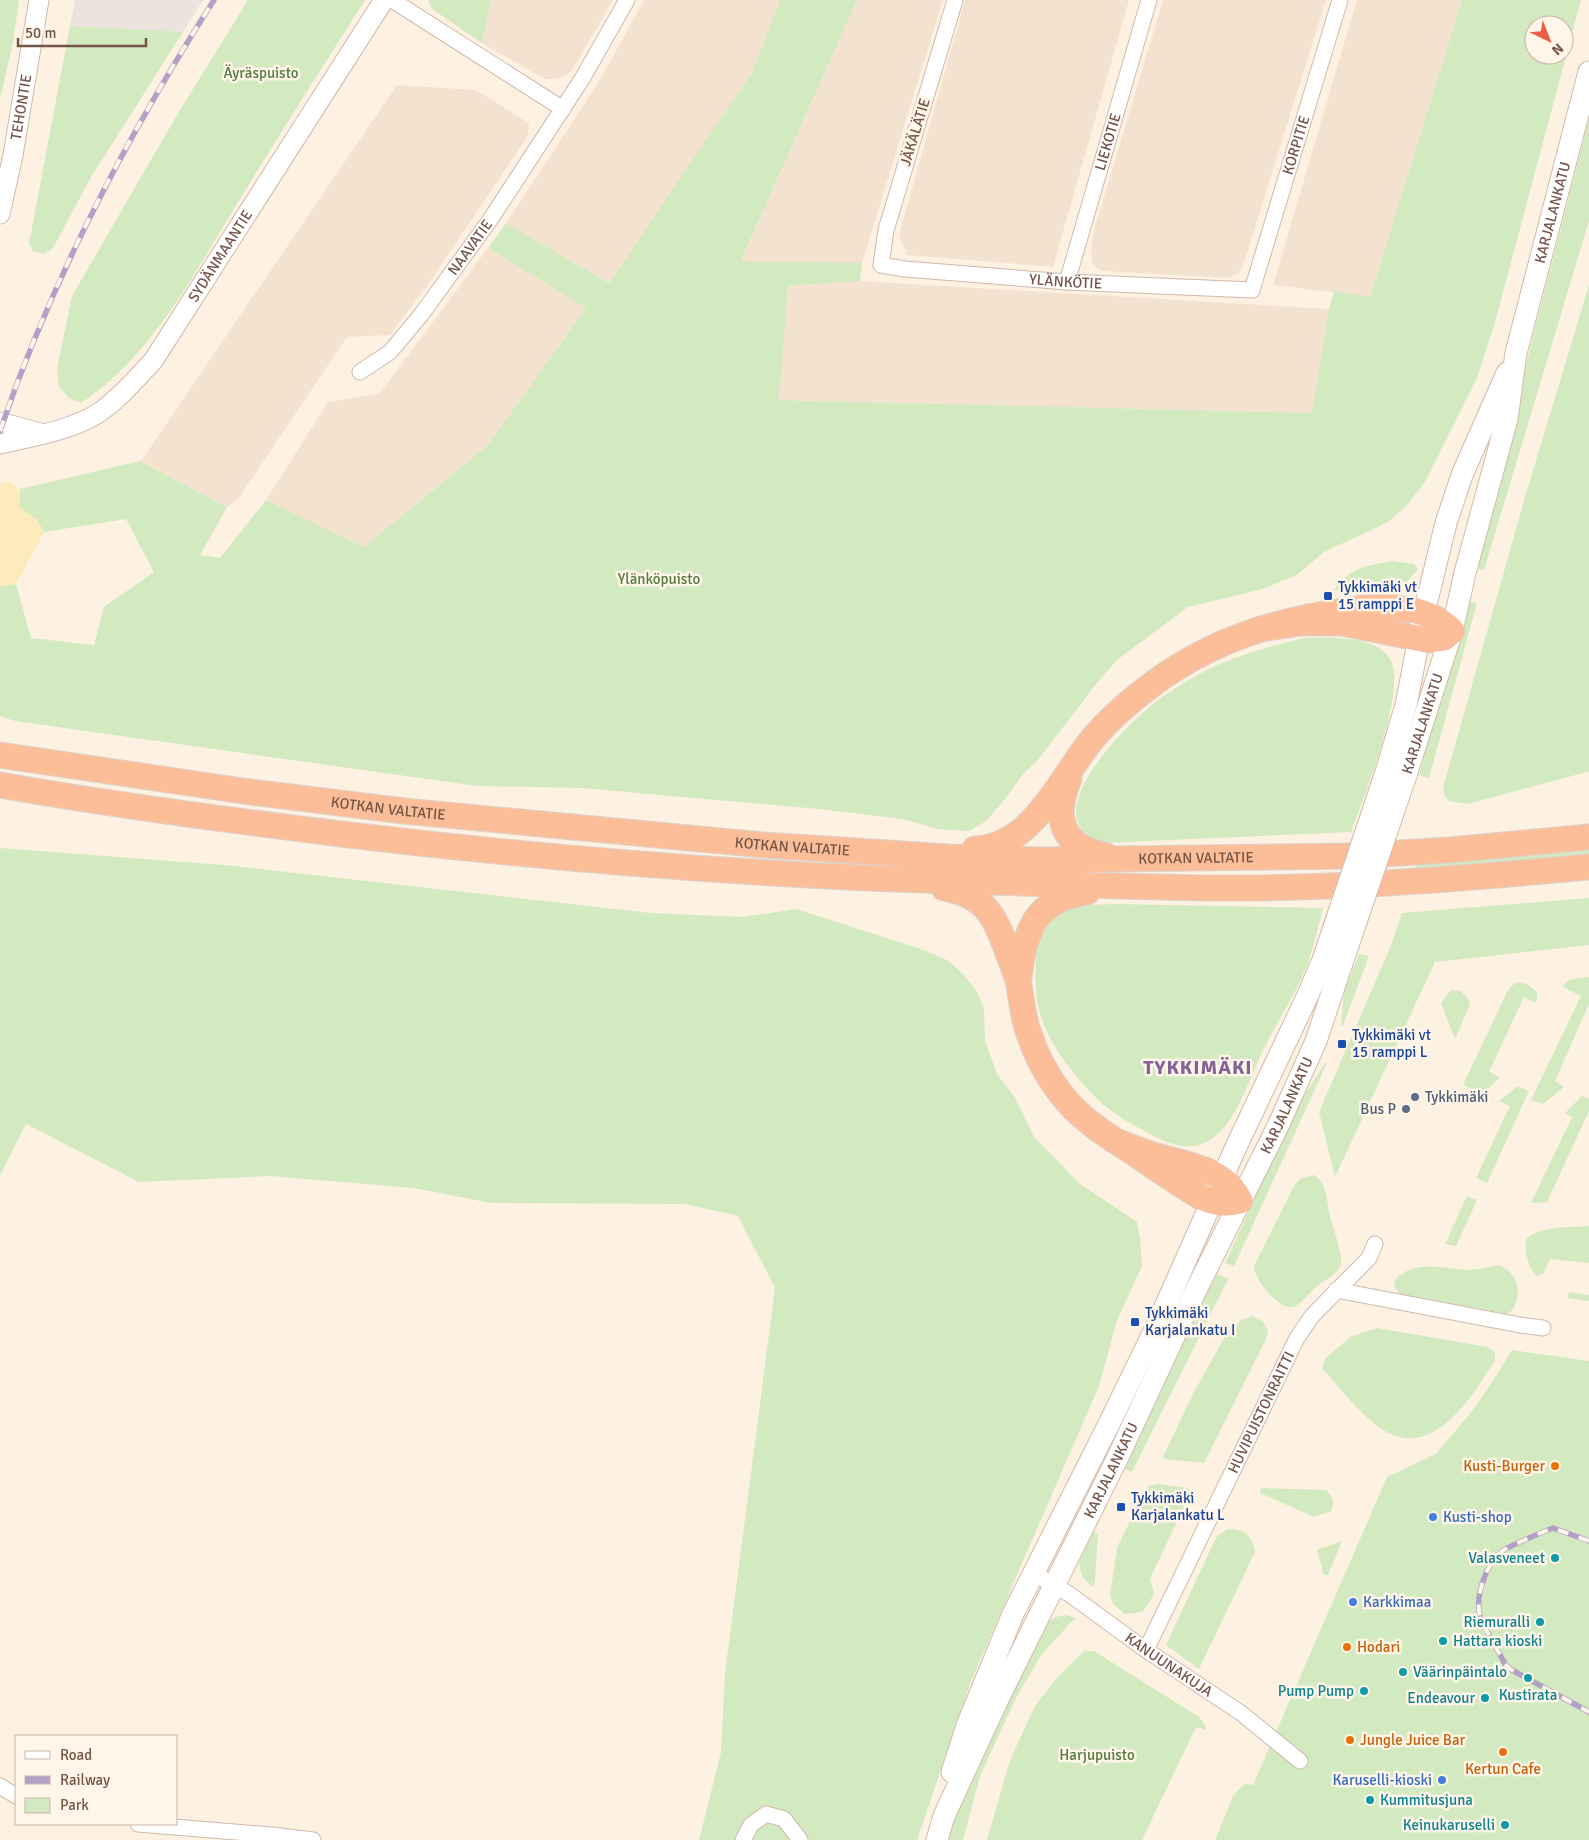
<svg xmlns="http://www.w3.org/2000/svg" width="1589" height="1840" font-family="Signika,sans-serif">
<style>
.residential{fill:#f4e2d0}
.industrial{fill:#ebe3dd}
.green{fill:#d3eac0;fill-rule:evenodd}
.sand{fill:#fdebbb}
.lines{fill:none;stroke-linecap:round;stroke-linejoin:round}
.minor-casing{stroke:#d0b9ab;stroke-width:17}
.tertiary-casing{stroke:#d0b9ab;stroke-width:21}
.secondary-casing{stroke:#d3b9a8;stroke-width:23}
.trunk-casing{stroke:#dbd3cf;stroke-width:27}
.minor{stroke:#fff;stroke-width:15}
.tertiary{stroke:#fff;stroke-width:19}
.secondary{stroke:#fff;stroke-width:21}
.trunk{stroke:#fbbe98;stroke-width:25}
.rail-casing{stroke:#b2a0c6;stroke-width:5.5}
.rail{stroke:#fff5e8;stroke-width:4;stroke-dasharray:11;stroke-linecap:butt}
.secondary-bridge-casing{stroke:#d3b9a8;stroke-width:23;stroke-linecap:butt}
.secondary-bridge{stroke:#fff;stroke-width:21}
.transit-dot{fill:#1a4fb4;stroke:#fff5e8;stroke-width:2}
.service-dot{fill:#5c6f8a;stroke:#fff5e8;stroke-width:2}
.food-dot{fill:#e8710a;stroke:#fff5e8;stroke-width:2}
.shop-dot{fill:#3f7fe0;stroke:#fff5e8;stroke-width:2}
.culture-dot{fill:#0f9aa8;stroke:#fff5e8;stroke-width:2}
.labels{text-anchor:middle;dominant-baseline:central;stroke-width:5;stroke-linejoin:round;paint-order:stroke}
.park-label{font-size:15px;fill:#547b40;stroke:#fff5e8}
.street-label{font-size:15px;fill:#755548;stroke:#fff5e8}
.transit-label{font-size:15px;fill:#164399;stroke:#fff5e8;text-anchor:start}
.service-label{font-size:15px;fill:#4e5e75;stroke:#fff5e8;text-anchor:start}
.food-label{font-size:15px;fill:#c56008;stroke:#fff5e8;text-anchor:start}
.shop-label{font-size:15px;fill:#366cbe;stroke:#fff5e8;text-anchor:start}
.culture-label{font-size:15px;fill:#0d838f;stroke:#fff5e8;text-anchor:end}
.district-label{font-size:20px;font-weight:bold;letter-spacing:1px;fill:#836398;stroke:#fff5e8}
</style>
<rect width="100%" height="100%" fill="#fdf1e2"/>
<!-- residential -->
<g class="residential">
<path d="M 491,0 L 613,0 L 574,67 L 568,75 L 557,79 L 544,79 L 482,43 Z"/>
<path d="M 644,0 L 780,0 L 754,70 L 609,283 L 506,223 L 600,80 Z"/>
<path d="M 857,0 L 943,0 L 862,263 L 741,262 Z"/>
<path d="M 965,0 L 1129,0 L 1053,267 L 907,255 L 899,235 Z"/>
<path d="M 1163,0 L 1326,0 L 1243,266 L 1237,274 L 1229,278 L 1102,271 L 1093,265 L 1091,250 L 1093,233 Z"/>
<path d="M 1357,0 L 1462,0 L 1370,297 L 1273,285 Z"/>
<path d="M 397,85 L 476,90 L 529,123 L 528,136 L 427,286 L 390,335 L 347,337 L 240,496 L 235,501 L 227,507 L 141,461 Z"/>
<path d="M 488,248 L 586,308 L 488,445 L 364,547 L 266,500 L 328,402 L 379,394 Z"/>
<path d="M 860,281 L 1329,309 L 1312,413 L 779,400 L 788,286 Z"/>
</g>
<!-- industrial -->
<path class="industrial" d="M 75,0 L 203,0 L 183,32 L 70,26 Z"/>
<!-- green -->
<g class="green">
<path d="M 0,0 L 19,0 L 13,43 L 0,99 Z"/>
<path d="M 248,0 L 365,0 C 323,66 281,132 240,199 C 195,271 154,355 81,403 L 69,398 L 59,387 L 57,369 L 72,296 L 177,115 Z"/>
<path d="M 428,0 L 491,0 L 482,43 L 432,9 Z"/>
<path d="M 780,0 L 857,0 L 741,261 L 862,263 L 860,281 L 788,286 L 779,400 L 1312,413 L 1329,309 L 1334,291 L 1370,297 L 1462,0 L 1581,0 L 1495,322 L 1477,378 L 1425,482 L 1407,505 L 1389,521 L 1378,527 L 1324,552 L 1297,575 L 1263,589 L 1188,607 L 1117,660 L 1096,684 L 1038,760 L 1023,774 L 1006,798 L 986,821 L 969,831 L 937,829 L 907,820 L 886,817 L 819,809 L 582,788 L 477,786 L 15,721 L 0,716 L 0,586 L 16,584 L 31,638 L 94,645 L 104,607 L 154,572 L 126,519 L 44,532 L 36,519 L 19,507 L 20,489 L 140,461 L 227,507 L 200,555 L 220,558 L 266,500 L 364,547 L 488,445 L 586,308 L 488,248 L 506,223 L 609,283 L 753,71 ZM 1534,25 L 1564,25 L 1564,55 L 1534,55 Z"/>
<path d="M 70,26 L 183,32 L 91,177 L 53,248 L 44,254 L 33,251 L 29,244 Z"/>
<path d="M 1589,119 L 1589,221 L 1484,570 L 1476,568 L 1533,336 Z"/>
<path d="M 1589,285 L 1589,772 L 1583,773 L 1468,804 L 1449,801 L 1445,796 L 1443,788 L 1525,497 Z"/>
<path d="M 1393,561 L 1413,564 L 1418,569 C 1409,581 1393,597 1376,596 C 1362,595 1348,590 1333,591 C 1354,566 1362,567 1393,561 Z"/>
<path d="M 1469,601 L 1477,603 L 1429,778 L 1419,775 Z"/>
<path d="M 1304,638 C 1328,638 1372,635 1388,656 C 1411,683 1363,799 1351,832 L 1102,843 C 1032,819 1123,728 1152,705 C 1163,696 1175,688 1187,681 C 1223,659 1263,648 1304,638 Z"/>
<path d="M 1589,847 L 1589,856 L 1417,871 L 1415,861 Z"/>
<path d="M 0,848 L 224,865 L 651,913 L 743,917 L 796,909 L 921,949 L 947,960 L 963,974 L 976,990 L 984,1008 L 985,1040 L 997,1074 L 1015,1098 L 1034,1137 L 1080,1184 L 1137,1222 L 1140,1238 L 1142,1266 L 1117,1320 L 1099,1386 L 971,1681 L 917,1840 L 699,1840 L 721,1752 L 725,1673 L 775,1288 L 738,1216 L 685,1204 L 491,1203 L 414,1188 L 271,1176 L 139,1182 L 26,1124 L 0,1175 Z"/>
<path d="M 1589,898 L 1589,945 L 1435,962 L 1335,1177 L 1319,1112 L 1390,948 L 1402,913 Z"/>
<path d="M 1116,904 L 1323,908 C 1318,927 1314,947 1307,966 C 1295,994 1279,1020 1265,1046 C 1251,1074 1237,1123 1210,1140 C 1189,1153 1169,1144 1150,1134 C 1138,1127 1125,1121 1114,1113 C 1088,1094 1056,1055 1044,1025 C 1035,1006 1035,983 1036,962 C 1037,942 1045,923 1064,912 C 1079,903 1099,905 1116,904 Z"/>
<path d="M 1359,954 L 1369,956 L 1343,1026 L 1341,1025 L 1344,992 Z"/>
<path d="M 1589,977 L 1589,1004 L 1555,1081 L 1564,1087 L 1543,1104 L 1531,1100 L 1581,996 L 1563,987 C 1568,976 1579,979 1589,977 Z"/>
<path d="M 1519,982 C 1531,985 1541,990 1536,1003 L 1524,997 L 1489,1072 L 1500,1077 C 1484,1094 1484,1094 1463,1085 L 1509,988 L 1514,984 Z"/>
<path d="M 1452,990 L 1461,991 L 1470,1001 L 1469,1007 L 1455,1039 L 1441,1003 L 1448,993 Z"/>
<path d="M 1325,1063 L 1327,1063 L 1234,1266 L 1225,1263 L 1298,1105 Z"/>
<path d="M 1518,1086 L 1529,1091 L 1487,1183 L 1476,1178 L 1510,1106 L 1499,1101 Z"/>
<path d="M 1582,1096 L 1589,1099 L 1589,1111 L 1547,1202 L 1531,1203 L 1572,1117 L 1565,1113 Z"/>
<path d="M 1314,1175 C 1326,1181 1327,1200 1329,1212 C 1332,1225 1343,1254 1341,1264 C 1339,1274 1323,1281 1316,1287 C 1311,1291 1299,1306 1293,1307 C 1279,1311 1254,1279 1254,1266 L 1295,1184 L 1301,1178 Z"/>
<path d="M 1467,1196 L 1477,1200 L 1456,1246 L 1445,1244 Z"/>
<path d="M 1589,1226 L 1589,1263 L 1550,1259 L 1543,1274 L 1536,1276 C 1528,1266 1524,1251 1526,1239 C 1543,1225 1568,1228 1589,1226 Z"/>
<path d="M 1499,1265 C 1513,1272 1520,1282 1517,1298 C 1515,1306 1514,1310 1507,1314 L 1401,1294 C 1396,1291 1393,1287 1395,1281 C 1397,1276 1402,1274 1407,1271 C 1427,1262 1447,1269 1468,1270 C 1478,1270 1489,1267 1499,1265 Z"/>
<path d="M 1217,1274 L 1228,1279 L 1132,1472 L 1125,1469 L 1151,1406 Z"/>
<path d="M 1569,1292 L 1589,1295 L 1589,1301 L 1568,1298 Z"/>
<path d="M 1252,1316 L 1263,1322 L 1268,1330 L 1266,1339 L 1204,1463 L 1165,1459 L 1163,1457 L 1193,1394 L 1229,1329 L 1242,1320 Z"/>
<path d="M 1377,1328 L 1488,1347 L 1495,1353 L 1495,1360 C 1473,1396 1432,1463 1382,1429 C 1359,1414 1341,1389 1322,1368 L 1326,1358 L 1350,1337 Z"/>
<path d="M 1512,1350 L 1589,1361 L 1589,1840 L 1215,1840 L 1234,1794 L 1245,1784 L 1253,1785 L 1387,1477 L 1436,1454 L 1472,1411 L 1491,1384 Z"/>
<path d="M 1159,1484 L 1187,1488 L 1191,1491 L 1150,1579 L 1154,1593 C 1146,1610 1145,1613 1125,1614 L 1113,1604 L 1110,1595 L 1116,1555 L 1117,1547 L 1148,1486 Z"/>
<path d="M 1261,1488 L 1326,1490 C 1333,1497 1335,1501 1331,1511 L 1314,1517 L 1260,1493 Z"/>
<path d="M 1228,1529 C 1244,1528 1253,1536 1255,1552 L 1199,1669 L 1166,1645 L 1214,1542 L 1218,1535 Z"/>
<path d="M 1092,1530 L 1098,1534 L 1095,1580 L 1093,1587 C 1069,1569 1082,1552 1092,1530 Z"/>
<path d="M 1342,1541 L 1328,1575 L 1324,1575 L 1317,1550 Z"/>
<path d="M 1067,1615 L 1075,1618 L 1041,1655 L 1016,1698 L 980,1776 L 963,1840 L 947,1840 L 954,1814 L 1045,1625 L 1055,1617 Z"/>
<path d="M 1084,1651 L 1094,1651 L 1199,1717 L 1205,1725 L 1206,1730 L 1196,1727 L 1142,1840 L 987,1840 L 1010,1760 L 1035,1706 L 1056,1679 Z"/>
</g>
<!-- sand -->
<path class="sand" d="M 8,481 L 20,489 L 19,507 L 36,519 L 44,532 L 16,584 L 0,586 L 0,484 Z"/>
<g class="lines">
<!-- minor casing -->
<g class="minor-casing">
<g id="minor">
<path d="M 392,0 L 563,109"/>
<path id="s1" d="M 955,0 L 886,230 L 881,265 L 905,269 L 1067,282 L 1252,290 L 1340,0"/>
<path id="s2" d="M 1067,282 L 1149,0"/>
<path id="s3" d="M 360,372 L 390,352 L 421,315 L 490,220 L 582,79 L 627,0"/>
<path d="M 1336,1290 L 1520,1325 L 1543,1328"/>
<path id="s4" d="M 1033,1573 L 1069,1594 L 1146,1650 L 1241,1713 L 1300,1761"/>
<path id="s5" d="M 1146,1650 L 1297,1338 L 1312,1316 L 1369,1258 L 1375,1244"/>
<path d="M 0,1786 L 16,1796"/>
<path d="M 138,1824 L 272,1835 L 313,1840"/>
<path d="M 743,1840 L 751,1825 L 766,1814 L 784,1819 L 800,1840"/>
</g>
</g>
<!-- tertiary casing -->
<g class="tertiary-casing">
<g id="tertiary">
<path id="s6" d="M 0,214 L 13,155 L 39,0"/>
<path d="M 0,422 L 40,433"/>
<path id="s7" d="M 0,444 C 31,437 73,430 100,412 C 120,398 136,379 153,361 L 384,0"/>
</g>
</g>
<!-- secondary casing -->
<g class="secondary-casing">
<g id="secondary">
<path d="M 1387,769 L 1406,705 L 1424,613 L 1446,523 L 1462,475 L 1507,373"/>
<path id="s8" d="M 1406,775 L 1452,631 L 1465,573 L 1507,419 L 1516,353 L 1589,72"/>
<path d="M 952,1772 L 968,1723 L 1013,1614 L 1108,1426 L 1157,1325 L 1236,1147 L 1307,997 L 1323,960"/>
<path id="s9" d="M 937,1840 L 944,1816 L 998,1699 L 1117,1459 L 1192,1298 L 1278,1126 L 1316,1041 L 1341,966"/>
</g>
</g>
<!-- trunk casing -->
<g class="trunk-casing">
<g id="trunk">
<path id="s10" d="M 0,755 L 243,791 L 404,811 L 764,845 L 949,857 L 1036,860 L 1347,856 L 1450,850 L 1589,837"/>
<path d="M 1069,779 C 1053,817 1061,847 1105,855"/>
<path d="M 0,785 C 113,805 227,820 341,834 C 556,860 772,877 989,882 C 1079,884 1170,889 1261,888 C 1371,886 1480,877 1589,867"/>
<path d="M 975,849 C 1034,847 1061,776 1094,737 C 1108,721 1124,706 1141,693 C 1203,643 1270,621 1349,610 C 1383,605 1426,604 1452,631 L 1444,638 L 1427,640 L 1342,623 L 1300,623 L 1260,629"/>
<path d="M 944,888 C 986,896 995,916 1008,953 C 1012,964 1017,975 1019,986 C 1022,1002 1023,1018 1029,1034 C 1036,1055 1047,1076 1061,1094 C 1080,1119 1105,1134 1131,1151 C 1154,1167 1177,1183 1201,1197 C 1215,1203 1225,1205 1240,1201 C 1226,1169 1187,1165 1157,1156 C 1142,1152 1128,1146 1113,1140"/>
<path d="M 1019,978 C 1024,932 1035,899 1087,892"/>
</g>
</g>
<!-- minor -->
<use href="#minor" class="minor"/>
<!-- tertiary -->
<use href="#tertiary" class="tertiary"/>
<!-- secondary -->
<use href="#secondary" class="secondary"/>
<!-- trunk -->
<use href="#trunk" class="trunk"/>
<!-- rail casing -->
<g class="rail-casing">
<g id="rail">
<path d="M 0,431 C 52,278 127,136 214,0"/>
<path d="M 1589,1541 L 1553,1528 C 1543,1532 1508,1546 1501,1552 C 1485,1566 1475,1597 1480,1616 C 1485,1631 1498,1650 1505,1664 L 1510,1669 L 1589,1712"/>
</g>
</g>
<!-- rail -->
<use href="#rail" class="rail"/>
<!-- secondary-bridge casing -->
<g class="secondary-bridge-casing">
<g id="secondary-bridge">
<path d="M 1323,960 L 1387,769"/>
<path d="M 1341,966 L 1406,775"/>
</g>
</g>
<!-- secondary-bridge -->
<use href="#secondary-bridge" class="secondary-bridge"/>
</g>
<!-- markers -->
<g class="transit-dot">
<rect x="1323" y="591" width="10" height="10" rx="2.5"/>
<rect x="1337" y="1039" width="10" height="10" rx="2.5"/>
<rect x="1130" y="1317" width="10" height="10" rx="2.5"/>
<rect x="1116" y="1502" width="10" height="10" rx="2.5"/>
</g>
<g class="service-dot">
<circle cx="1415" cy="1097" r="5"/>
<circle cx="1406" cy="1109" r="5"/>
</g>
<g class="food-dot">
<circle cx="1555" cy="1466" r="5"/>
<circle cx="1347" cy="1647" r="5"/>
<circle cx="1350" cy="1740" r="5"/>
<circle cx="1503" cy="1752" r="5"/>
</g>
<g class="shop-dot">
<circle cx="1433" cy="1517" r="5"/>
<circle cx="1353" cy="1602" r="5"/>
<circle cx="1442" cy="1780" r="5"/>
</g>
<g class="culture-dot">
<circle cx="1555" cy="1558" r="5"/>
<circle cx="1540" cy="1622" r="5"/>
<circle cx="1443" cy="1641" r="5"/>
<circle cx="1403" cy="1672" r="5"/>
<circle cx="1528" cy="1678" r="5"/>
<circle cx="1364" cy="1691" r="5"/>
<circle cx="1485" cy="1698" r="5"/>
<circle cx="1370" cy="1800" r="5"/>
<circle cx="1505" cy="1825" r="5"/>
</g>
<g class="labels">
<!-- park labels -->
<g class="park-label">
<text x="261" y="73">Äyräspuisto</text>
<text x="659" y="579">Ylänköpuisto</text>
<text x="1097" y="1755">Harjupuisto</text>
</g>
<!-- street labels -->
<g class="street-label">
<text stroke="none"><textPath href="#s6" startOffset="109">TEHONTIE</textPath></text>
<text transform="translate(915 132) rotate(-73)">JÄKÄLÄTIE</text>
<text stroke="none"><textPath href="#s2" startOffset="146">LIEKOTIE</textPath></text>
<text stroke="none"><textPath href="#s1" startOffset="799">KORPITIE</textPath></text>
<text stroke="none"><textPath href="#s8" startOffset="582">KARJALANKATU</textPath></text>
<text stroke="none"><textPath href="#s3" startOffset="168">NAAVATIE</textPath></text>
<text stroke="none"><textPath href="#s7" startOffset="304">SYDÄNMAANTIE</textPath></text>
<text stroke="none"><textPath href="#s1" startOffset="461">YLÄNKÖTIE</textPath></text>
<text stroke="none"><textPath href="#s8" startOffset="54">KARJALANKATU</textPath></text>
<text stroke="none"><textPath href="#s10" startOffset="392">KOTKAN VALTATIE</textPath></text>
<text stroke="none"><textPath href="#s10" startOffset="798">KOTKAN VALTATIE</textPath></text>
<text stroke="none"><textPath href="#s10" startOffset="1202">KOTKAN VALTATIE</textPath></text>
<text stroke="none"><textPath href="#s9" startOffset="814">KARJALANKATU</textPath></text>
<text stroke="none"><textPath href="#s5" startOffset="264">HUVIPUISTONRAITTI</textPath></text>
<text stroke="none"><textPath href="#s9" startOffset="409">KARJALANKATU</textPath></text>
<text stroke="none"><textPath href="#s4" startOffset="164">KANUUNAKUJA</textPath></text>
</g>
<!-- transit labels -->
<g class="transit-label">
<text x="1338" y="587">Tykkimäki vt<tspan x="1338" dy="17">15 ramppi E</tspan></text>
<text x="1352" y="1035">Tykkimäki vt<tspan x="1352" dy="17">15 ramppi L</tspan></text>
<text x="1145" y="1313">Tykkimäki<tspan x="1145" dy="17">Karjalankatu I</tspan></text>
<text x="1131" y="1498">Tykkimäki<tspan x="1131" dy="17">Karjalankatu L</tspan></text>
</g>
<!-- service labels -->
<g class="service-label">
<text x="1425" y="1097">Tykkimäki</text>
<text x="1396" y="1109" text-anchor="end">Bus P</text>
</g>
<!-- food labels -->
<g class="food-label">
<text x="1545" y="1466" text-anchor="end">Kusti-Burger</text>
<text x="1357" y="1647">Hodari</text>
<text x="1360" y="1740">Jungle Juice Bar</text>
<text x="1503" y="1769" text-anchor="middle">Kertun Cafe</text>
</g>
<!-- shop labels -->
<g class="shop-label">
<text x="1443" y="1517">Kusti-shop</text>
<text x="1363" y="1602">Karkkimaa</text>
<text x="1432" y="1780" text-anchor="end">Karuselli-kioski</text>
</g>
<!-- culture labels -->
<g class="culture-label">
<text x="1545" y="1558">Valasveneet</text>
<text x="1530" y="1622">Riemuralli</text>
<text x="1453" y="1641" text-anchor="start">Hattara kioski</text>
<text x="1413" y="1672" text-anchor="start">Väärinpäintalo</text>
<text x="1354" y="1691">Pump Pump</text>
<text x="1528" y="1695" text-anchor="middle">Kustirata</text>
<text x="1475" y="1698">Endeavour</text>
<text x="1380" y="1800" text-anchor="start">Kummitusjuna</text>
<text x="1495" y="1825">Keinukaruselli</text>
</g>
<!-- district labels -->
<g class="district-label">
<text x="1198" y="1067">TYKKIMÄKI</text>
</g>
</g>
<!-- legend -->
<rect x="15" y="1735" width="162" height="90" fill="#fff5e8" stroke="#c8b5a8"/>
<rect x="25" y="1751" width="25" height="8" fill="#ffffff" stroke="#c8b5a8"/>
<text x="60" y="1760" font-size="15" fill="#755548">Road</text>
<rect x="25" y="1776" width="25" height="8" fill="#b2a0c6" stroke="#c8b5a8"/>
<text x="60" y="1785" font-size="15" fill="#755548">Railway</text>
<rect x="25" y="1798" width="25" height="15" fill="#d3eac0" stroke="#c8b5a8"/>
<text x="60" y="1810" font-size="15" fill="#755548">Park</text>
<!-- north arrow -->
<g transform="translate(1549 40) rotate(137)"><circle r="24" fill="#fff5e8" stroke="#c8b5a8"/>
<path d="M0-4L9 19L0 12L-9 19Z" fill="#ea5f43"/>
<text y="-8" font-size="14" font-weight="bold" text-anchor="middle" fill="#755548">N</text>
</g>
<!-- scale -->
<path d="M18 38v8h128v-8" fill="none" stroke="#755548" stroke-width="2.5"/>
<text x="25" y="38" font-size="15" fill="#755548" stroke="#fff5e8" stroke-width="4" paint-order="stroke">50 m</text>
</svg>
